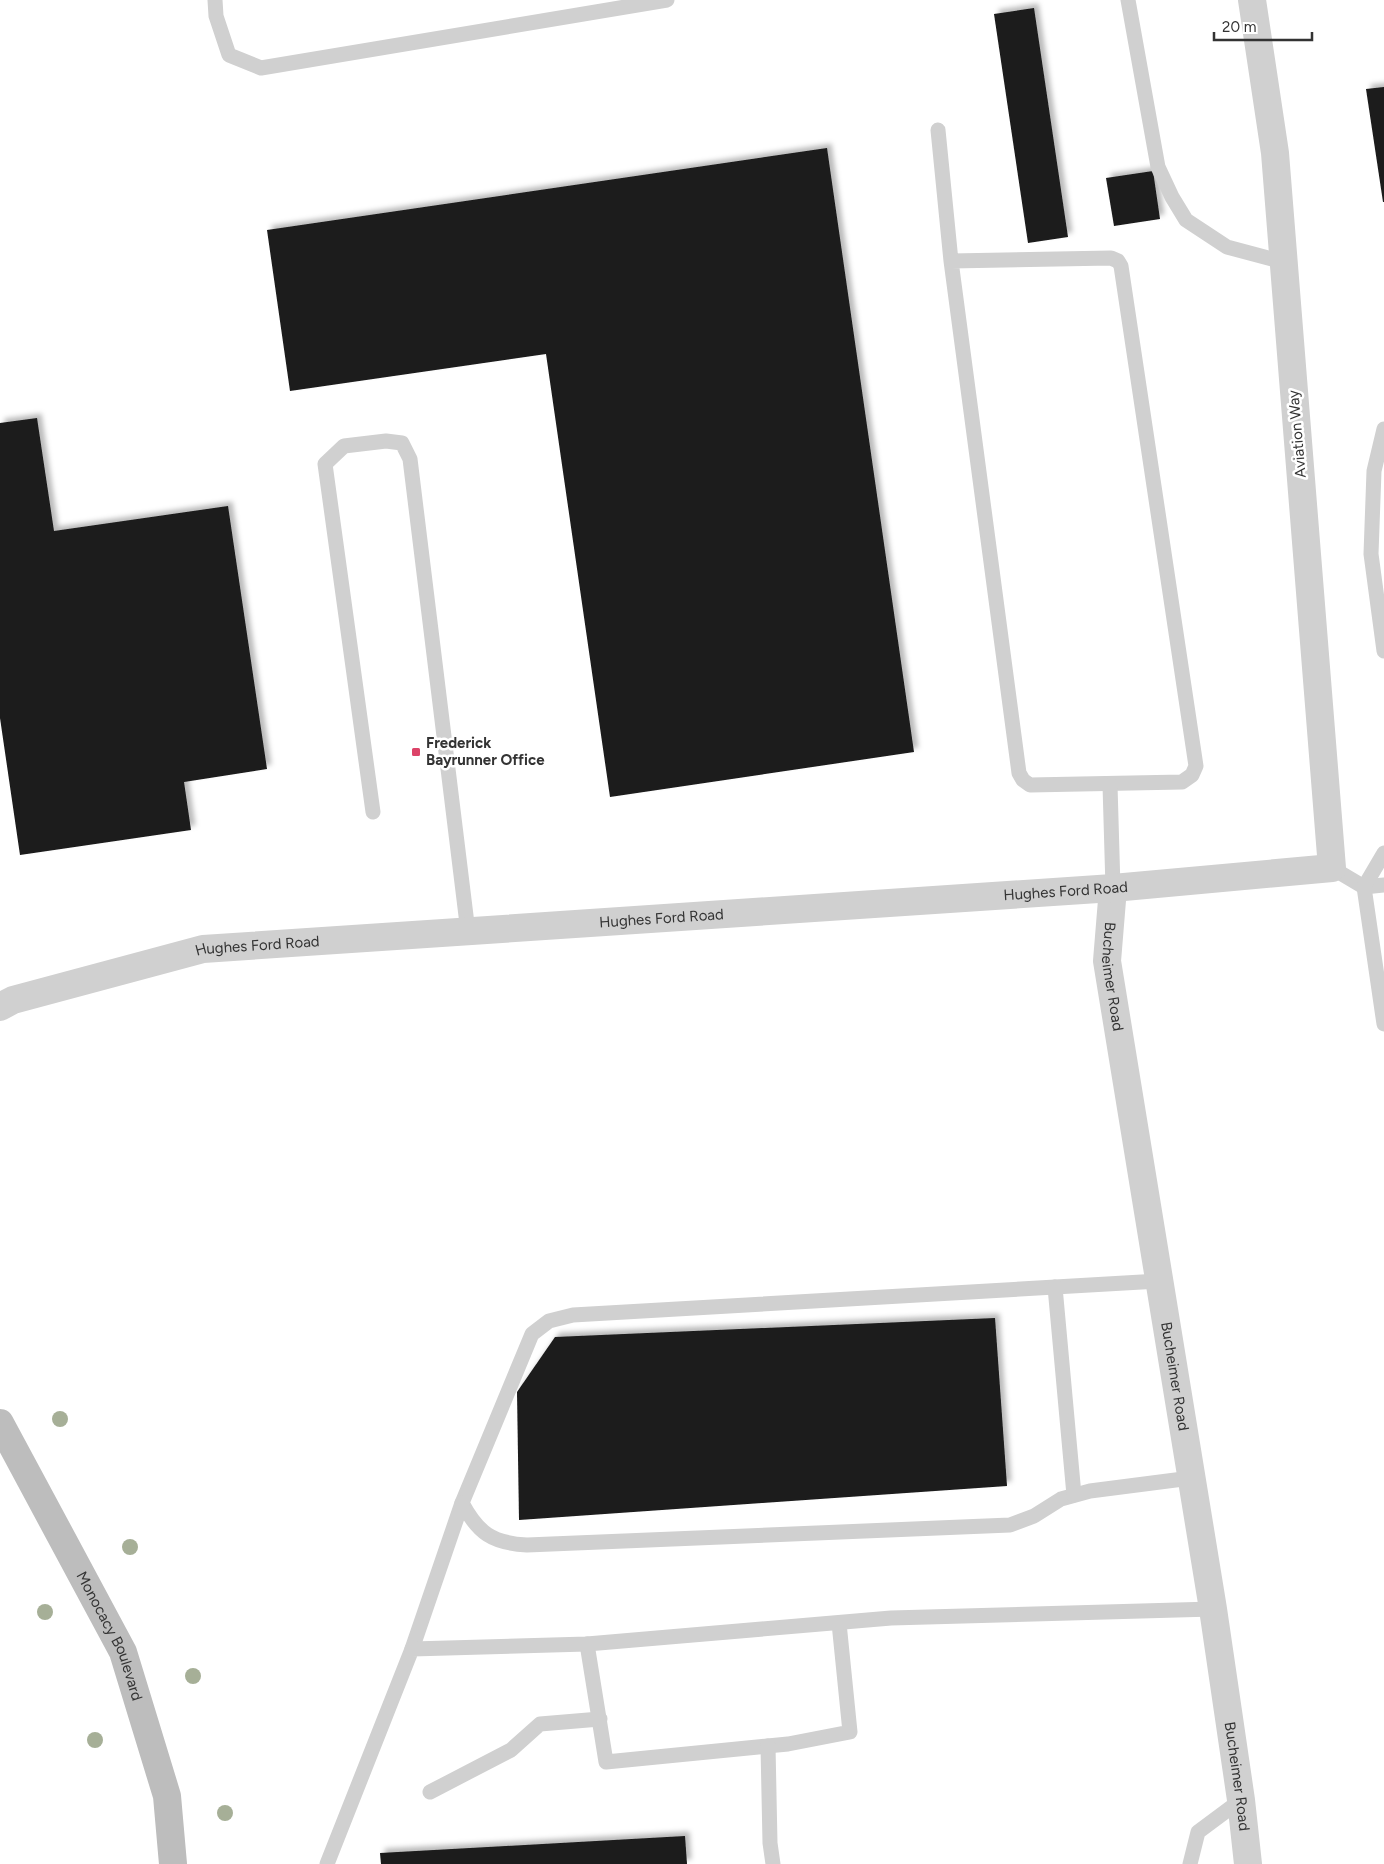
<svg xmlns="http://www.w3.org/2000/svg" width="1384" height="1864" font-family="Figtree,sans-serif">
<style>
.building{fill:#1a1a1a;filter:url(#shadow)}
.lines{fill:none;stroke-linecap:round;stroke-linejoin:round}
.lane{stroke:#d0d0d0;stroke-width:15}
.street{stroke:#d0d0d0;stroke-width:28}
.secondary{stroke:#bdbdbd;stroke-width:28}
.tree{fill:#a6af97}
.poi-dot{fill:#dc4368;stroke:#fff;stroke-width:2}
.labels{text-anchor:middle;dominant-baseline:central;stroke-width:5;stroke-linejoin:round;paint-order:stroke}
.street-label{font-size:15px;fill:#333;stroke:#fff}
.poi-label{font-size:15px;font-weight:bold;fill:#333;stroke:#fff;text-anchor:start}
</style>
<defs>
<filter id="shadow"><feDropShadow dx="4.5" dy="-4.5" stdDeviation="2.5" flood-color="#0004"/></filter>
</defs>
<rect width="100%" height="100%" fill="#fff"/>
<!-- building -->
<g class="building">
<path d="M 1034,8 L 1068,237 L 1028,243 L 994,14 Z"/>
<path d="M 1384,87 L 1384,202 L 1383,202 L 1366,89 Z"/>
<path d="M 827,148 L 914,752 L 610,797 L 546,354 L 290,391 L 267,230 Z"/>
<path d="M 1153,171 L 1160,219 L 1114,226 L 1106,178 Z"/>
<path d="M 37,418 L 54,531 L 228,506 L 267,769 L 184,782 L 191,830 L 20,855 L 0,718 L 0,423 Z"/>
<path d="M 995,1318 L 1007,1486 L 519,1520 L 517,1392 L 555,1337 Z"/>
<path d="M 685,1836 L 687,1864 L 381,1864 L 380,1853 Z"/>
</g>
<g class="lines">
<!-- lane -->
<g class="lane">
<path d="M 215,0 L 216,16 L 229,55 L 261,68 L 667,0"/>
<path d="M 1128,0 L 1158,167 L 1172,197 L 1186,220 L 1227,247 L 1283,262"/>
<path d="M 938,130 L 951,261 L 1019,773 L 1023,780 L 1030,785 L 1182,782 L 1192,775 L 1196,766 L 1121,266 L 1118,261 L 1111,258 L 951,261"/>
<path d="M 1384,429 L 1374,471 L 1371,554 L 1384,651"/>
<path d="M 1110,785 L 1113,888"/>
<path d="M 373,812 L 325,464 L 344,446 L 386,441 L 402,443 L 410,459 L 468,932"/>
<path d="M 1332,868 L 1364,887 L 1384,885"/>
<path d="M 1364,887 L 1384,1024"/>
<path d="M 1364,887 L 1384,853"/>
<path d="M 1159,1281 L 573,1315 L 549,1321 L 532,1334 L 462,1503 C 478,1533 492,1543 527,1545 L 1010,1525 L 1034,1516 L 1061,1499 L 1090,1491 L 1191,1478"/>
<path d="M 1055,1287 L 1074,1495"/>
<path d="M 587,1644 L 606,1762 L 788,1744 L 850,1732 L 839,1623"/>
<path d="M 412,1649 L 462,1503"/>
<path d="M 768,1746 L 770,1843 L 773,1864"/>
<path d="M 430,1792 L 511,1750 L 540,1724 L 600,1719"/>
<path d="M 327,1864 L 412,1649 L 587,1644 L 891,1618 L 1213,1609"/>
<path d="M 1190,1864 L 1198,1832 L 1241,1800"/>
</g>
<!-- street -->
<g class="street">
<path id="s1" d="M 1113,888 L 1107,961 L 1213,1609 L 1241,1800 L 1248,1864"/>
<path id="s2" d="M 0,1007 L 13,1000 L 203,949 L 1113,888 L 1332,868 L 1275,153 L 1252,0"/>
</g>
<!-- secondary -->
<path class="secondary" id="s3" d="M 0,1423 L 123,1652 L 167,1796 L 173,1864"/>
</g>
<!-- trees -->
<g class="tree">
<circle cx="60" cy="1419" r="8"/>
<circle cx="130" cy="1547" r="8"/>
<circle cx="45" cy="1612" r="8"/>
<circle cx="193" cy="1676" r="8"/>
<circle cx="95" cy="1740" r="8"/>
<circle cx="225" cy="1813" r="8"/>
</g>
<!-- markers -->
<rect class="poi-dot" x="411" y="747" width="10" height="10" rx="2.5"/>
<g class="labels">
<!-- street labels -->
<g class="street-label">
<text transform="translate(1297 434) rotate(-95)">Aviation Way</text>
<text stroke="none"><textPath href="#s2" startOffset="1076">Hughes Ford Road</textPath></text>
<text stroke="none"><textPath href="#s2" startOffset="671">Hughes Ford Road</textPath></text>
<text stroke="none"><textPath href="#s2" startOffset="266">Hughes Ford Road</textPath></text>
<text stroke="none"><textPath href="#s1" startOffset="89">Bucheimer Road</textPath></text>
<text stroke="none"><textPath href="#s1" startOffset="494">Bucheimer Road</textPath></text>
<text stroke="none"><textPath href="#s3" startOffset="240">Monocacy Boulevard</textPath></text>
<text stroke="none"><textPath href="#s1" startOffset="899">Bucheimer Road</textPath></text>
</g>
<!-- poi labels -->
<g class="poi-label">
<text x="426" y="743">Frederick<tspan x="426" dy="17">Bayrunner Office</tspan></text>
</g>
</g>
<!-- scale -->
<path d="M1214 32v8h98v-8" fill="none" stroke="#333333" stroke-width="2.5"/>
<text x="1222" y="32" font-size="15" fill="#333333" stroke="#ffffff" stroke-width="4" paint-order="stroke">20 m</text>
</svg>
